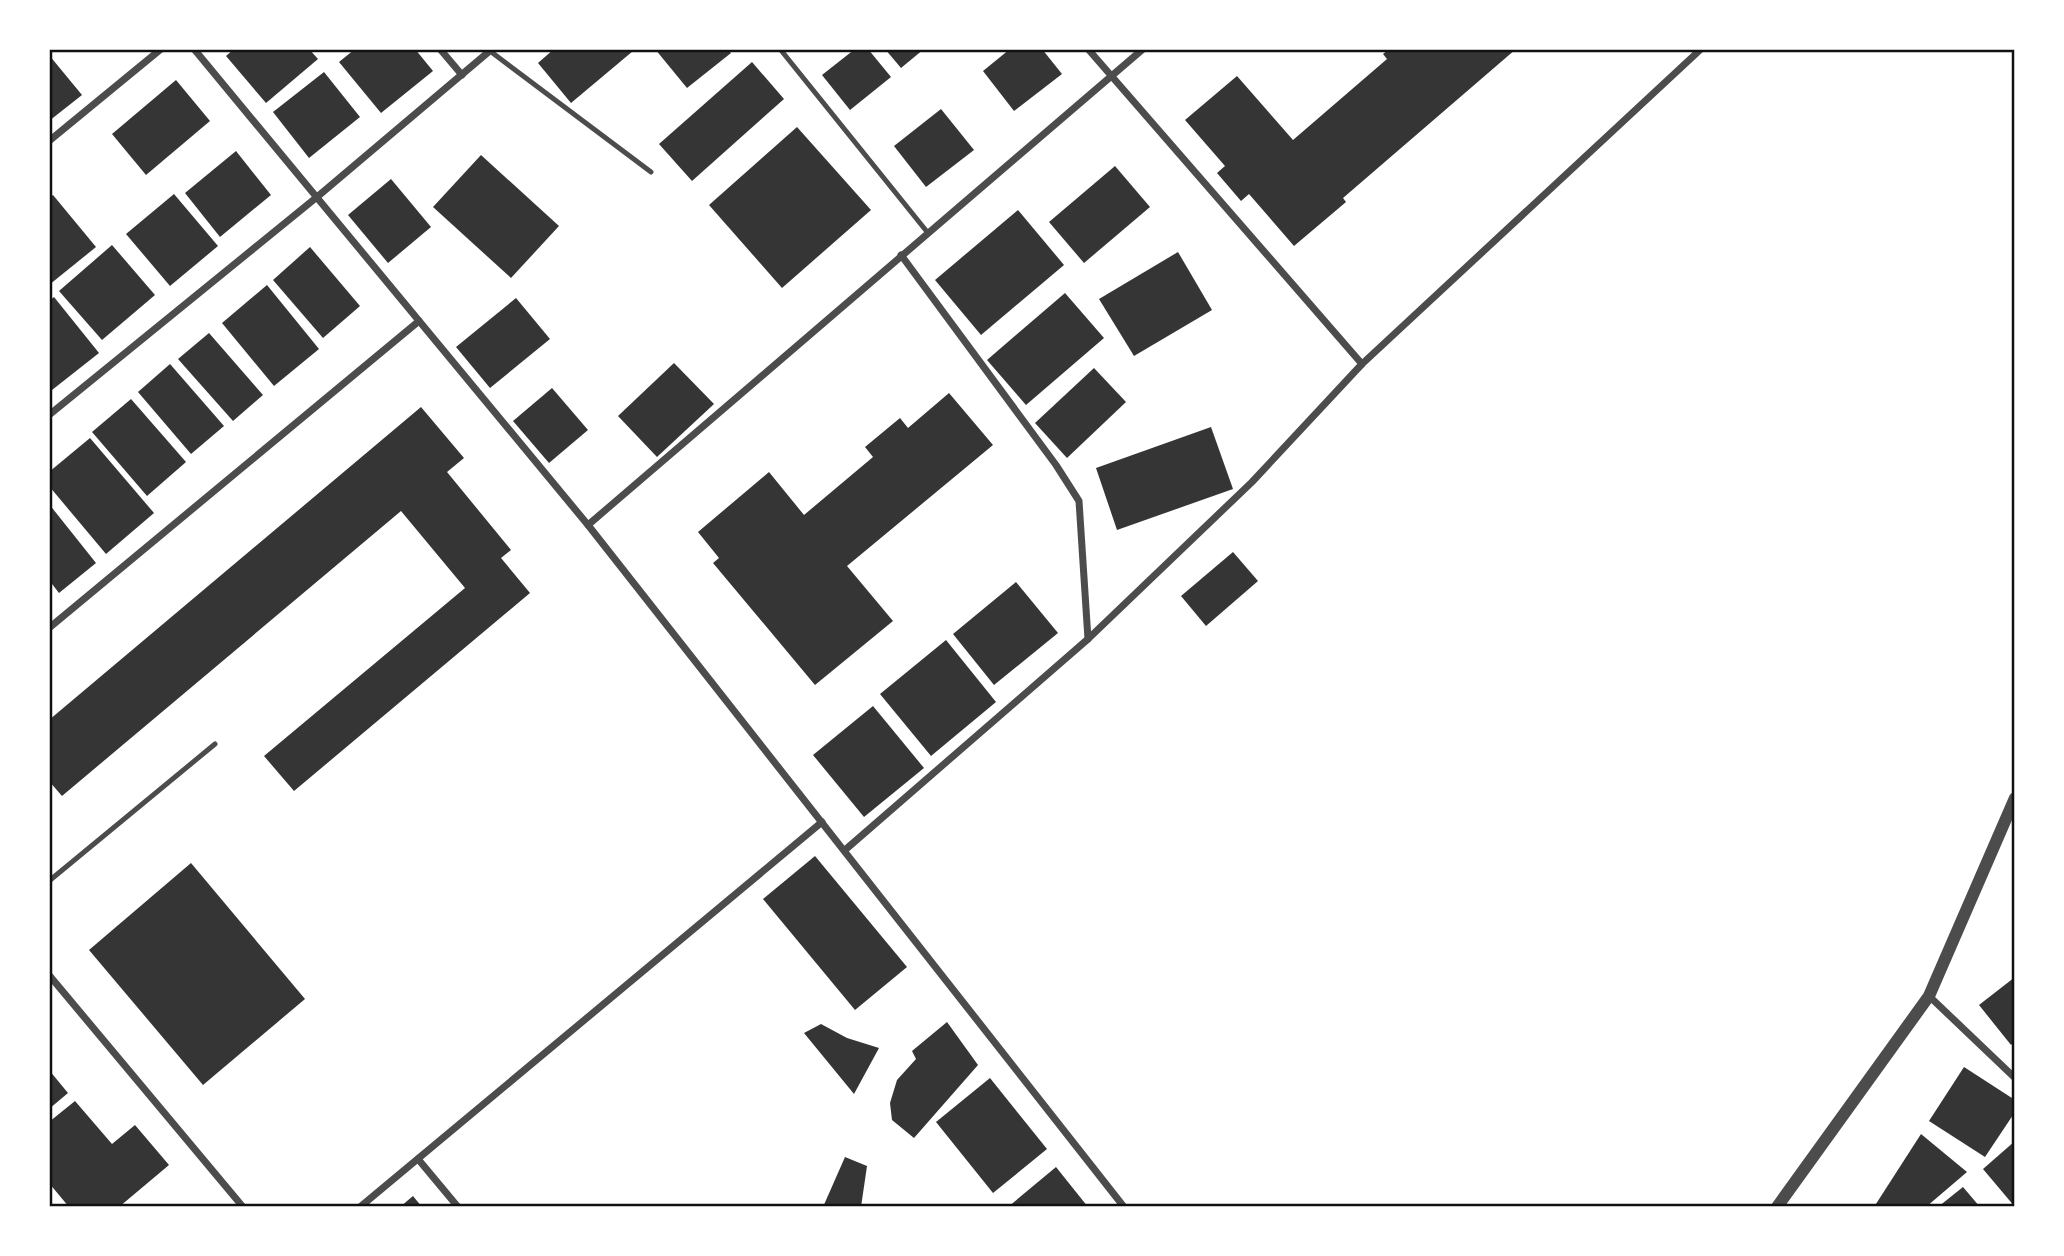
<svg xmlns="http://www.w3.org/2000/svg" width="2064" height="1256" font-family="'Fira Sans',sans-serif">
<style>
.building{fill:#353535}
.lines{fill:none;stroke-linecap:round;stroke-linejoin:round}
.service{stroke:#4c4c4c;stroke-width:5}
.minor{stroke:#4c4c4c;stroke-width:7}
.tertiary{stroke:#4c4c4c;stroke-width:12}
.neatline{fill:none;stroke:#111;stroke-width:2.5}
</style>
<rect width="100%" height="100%" fill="#fff"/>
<!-- building -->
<g class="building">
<path d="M 234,49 L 309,49 L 318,59 L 266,103 L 226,56 Z"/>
<path d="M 355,49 L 415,49 L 433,71 L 381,113 L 339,62 Z"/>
<path d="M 554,49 L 631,49 L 633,51 L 571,103 L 538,63 Z"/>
<path d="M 655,49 L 727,49 L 731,53 L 687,88 Z"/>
<path d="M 855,49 L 868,49 L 891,77 L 850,110 L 822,75 Z"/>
<path d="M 885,49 L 924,49 L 901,68 Z"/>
<path d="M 1010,49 L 1042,49 L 1062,74 L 1014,111 L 983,71 Z"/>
<path d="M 1389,49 L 1516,49 L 1343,198 L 1346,202 L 1294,246 L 1249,194 L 1241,201 L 1217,173 L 1225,166 L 1185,120 L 1237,76 L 1293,140 L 1387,59 L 1383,54 Z"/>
<path d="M 49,55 L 82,95 L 49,121 Z"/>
<path d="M 752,62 L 784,99 L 692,181 L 659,144 Z"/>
<path d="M 324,72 L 360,117 L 309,158 L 273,112 Z"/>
<path d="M 176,80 L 210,121 L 146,175 L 112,134 Z"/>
<path d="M 941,109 L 974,150 L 926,187 L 894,146 Z"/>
<path d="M 797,127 L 871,210 L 782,288 L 709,205 Z"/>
<path d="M 236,151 L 271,195 L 220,237 L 185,193 Z"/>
<path d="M 481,155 L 559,226 L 511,278 L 433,207 Z"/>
<path d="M 1115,166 L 1150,207 L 1084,263 L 1049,222 Z"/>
<path d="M 391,179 L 431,227 L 388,263 L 348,215 Z"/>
<path d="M 174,194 L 218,246 L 170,286 L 126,234 Z"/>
<path d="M 53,195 L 96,247 L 49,285 L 49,198 Z"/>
<path d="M 1018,210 L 1064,265 L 981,335 L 935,280 Z"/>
<path d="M 112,245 L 155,295 L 102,340 L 59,291 Z"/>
<path d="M 310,247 L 360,306 L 323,338 L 273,280 Z"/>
<path d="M 1178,252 L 1212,310 L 1134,356 L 1099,299 Z"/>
<path d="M 267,285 L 319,349 L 274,386 L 222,323 Z"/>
<path d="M 1065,293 L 1104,338 L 1026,405 L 987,360 Z"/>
<path d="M 54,297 L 99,353 L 52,390 L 49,386 L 49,301 Z"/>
<path d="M 516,298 L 550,339 L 490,388 L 456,347 Z"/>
<path d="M 209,333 L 263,395 L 233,421 L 178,359 Z"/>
<path d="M 674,363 L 714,404 L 657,457 L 618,416 Z"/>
<path d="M 170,364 L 224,426 L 191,454 L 138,392 Z"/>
<path d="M 1094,368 L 1126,402 L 1067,458 L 1035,423 Z"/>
<path d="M 552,388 L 588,430 L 549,463 L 513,421 Z"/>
<path d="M 949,393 L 993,445 L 847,566 L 893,621 L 815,685 L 713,563 L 719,558 L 698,532 L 769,472 L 804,515 L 873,457 L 865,447 L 900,418 L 908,428 Z"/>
<path d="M 131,399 L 186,462 L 147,496 L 92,432 Z"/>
<path d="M 421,407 L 464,458 L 447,472 L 511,550 L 501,558 L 530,593 L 294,791 L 264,756 L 465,588 L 401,511 L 62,796 L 49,781 L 49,720 Z"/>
<path d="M 1211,427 L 1233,489 L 1117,530 L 1096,468 Z"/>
<path d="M 90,438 L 154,513 L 106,554 L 49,486 L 49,472 Z"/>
<path d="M 49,504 L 96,563 L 59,593 L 49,580 Z"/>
<path d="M 1233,552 L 1258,581 L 1206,626 L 1181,596 Z"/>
<path d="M 1016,582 L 1058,633 L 994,685 L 953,634 Z"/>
<path d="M 946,640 L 996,702 L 931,756 L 880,694 Z"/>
<path d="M 873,706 L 924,768 L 864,817 L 813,755 Z"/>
<path d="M 815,856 L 907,967 L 855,1010 L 763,899 Z"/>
<path d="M 191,863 L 305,999 L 203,1085 L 89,950 Z"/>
<path d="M 2015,977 L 2015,1041 L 2011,1045 L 1979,1005 Z"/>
<path d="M 947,1022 L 978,1065 L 914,1138 L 892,1120 L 890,1103 L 897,1080 L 916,1059 L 912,1051 Z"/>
<path d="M 821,1024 L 847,1038 L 879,1048 L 854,1094 L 804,1033 Z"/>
<path d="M 1964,1067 L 2015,1100 L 2015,1112 L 1985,1157 L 1929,1121 Z"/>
<path d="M 49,1070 L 68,1093 L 49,1109 Z"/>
<path d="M 990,1078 L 1047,1149 L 993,1193 L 936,1122 Z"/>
<path d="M 75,1101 L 112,1144 L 135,1125 L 169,1165 L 119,1207 L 69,1207 L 49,1183 L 49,1122 Z"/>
<path d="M 1921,1134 L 1967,1172 L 1926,1207 L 1874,1207 Z"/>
<path d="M 2015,1141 L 2015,1207 L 1983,1169 Z"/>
<path d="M 845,1157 L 867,1166 L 861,1207 L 823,1207 Z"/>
<path d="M 1056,1167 L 1088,1207 L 1008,1207 Z"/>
<path d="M 1963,1187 L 1980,1207 L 1938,1207 Z"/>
<path d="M 413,1196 L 422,1207 L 400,1207 Z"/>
</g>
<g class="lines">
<!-- service -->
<g class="service">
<path d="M 780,49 L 928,233"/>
<path d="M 490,51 L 651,172"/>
<path d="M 49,881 L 215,744"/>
</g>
<!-- minor -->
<g class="minor">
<path d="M 194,49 L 588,525 L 1124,1207"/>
<path d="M 440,49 L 462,75"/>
<path d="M 1088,49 L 1362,364"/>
<path d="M 49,141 L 161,49"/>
<path d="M 901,255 L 1056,465 L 1079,501 L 1088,639"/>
<path d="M 49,415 L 317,197 L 492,49"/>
<path d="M 588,525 L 1143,49"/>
<path d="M 49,628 L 419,321"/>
<path d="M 845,850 L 1088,639 L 1252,482 L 1362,364 L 1701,49"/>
<path d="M 49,975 L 243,1207"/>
<path d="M 1929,996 L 2015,1078"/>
<path d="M 418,1159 L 458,1207"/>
<path d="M 360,1207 L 822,822"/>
</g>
<!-- tertiary -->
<path class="tertiary" d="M 1777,1207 L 1929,996 L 2015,798"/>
</g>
<!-- border -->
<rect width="2064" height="1256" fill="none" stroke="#ffffff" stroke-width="102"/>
<rect x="51" y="51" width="1962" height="1154" class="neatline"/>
</svg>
